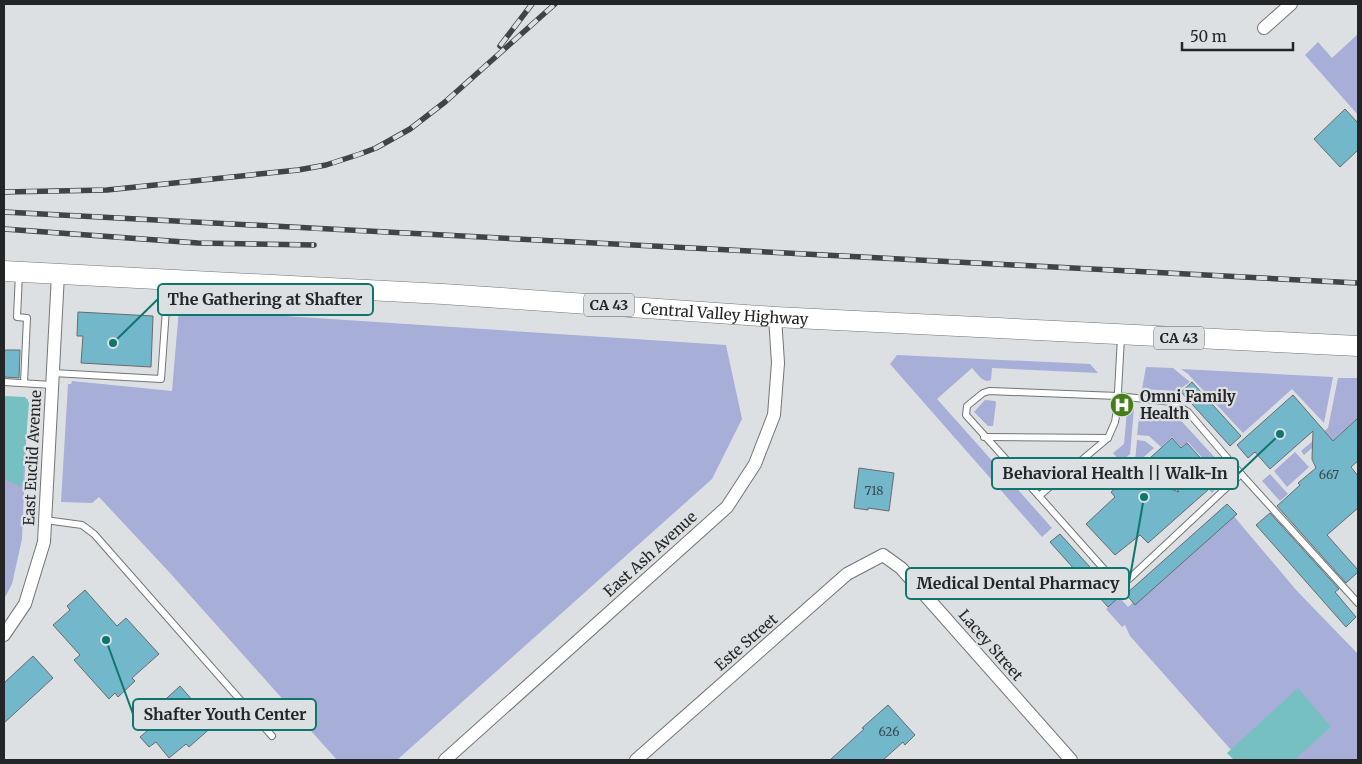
<svg xmlns="http://www.w3.org/2000/svg" width="1362" height="764" font-family="Merriweather,serif">
<style>
.green{fill:#a7aed7}
.water{fill:#77c0c1}
.building{fill:#73b8ca;stroke:#676b6c}
.lines{fill:none;stroke-linecap:round;stroke-linejoin:round}
.lane-casing{stroke:#727577;stroke-width:8}
.street-casing{stroke:#727577;stroke-width:14}
.primary-casing{stroke:#727577;stroke-width:21}
.lane{stroke:#fff;stroke-width:6}
.street{stroke:#fff;stroke-width:12}
.primary{stroke:#fff;stroke-width:20}
.rail-casing{stroke:#414344;stroke-width:5.5}
.rail{stroke:#dde0e3;stroke-width:4;stroke-dasharray:11;stroke-linecap:butt}
.labels{text-anchor:middle;dominant-baseline:central;stroke-width:4.5;stroke-linejoin:round;paint-order:stroke}
.number-label{font-size:12px;fill:#384a4f}
.shield{fill:#dde0e3;stroke:#5c5d5f;stroke-width:1}
.shield-label{font-size:14px;font-weight:bold;fill:#242526}
.street-label{font-size:15px;fill:#242526;stroke:#dde0e3}
.poi-label{font-size:15px;font-weight:bold;fill:#242526;stroke:#dde0e3;text-anchor:start}
.leader{fill:none;stroke:#0f766e;stroke-width:2}
.callout-dot{fill:#0f766e;stroke:#dde0e3;stroke-width:2}
.callout{fill:#dde0e3;stroke:#0f766e;stroke-width:2}
.callout-label{font-size:16px;text-anchor:middle;font-weight:bold;fill:#242526}
</style>
<rect width="100%" height="100%" fill="#dde0e3"/>
<!-- green -->
<g class="green">
<path d="M 1358,34 L 1358,115 L 1305,55 L 1318,42 L 1332,58 Z"/>
<path d="M 179,309 L 726,345 L 742,419 L 712,479 L 397,760 L 337,760 L 170,573 L 99,497 L 92,503 L 61,502 L 68,384 L 71,384 L 72,381 L 172,391 Z"/>
<path d="M 897,355 L 1090,364 L 1098,373 L 992,368 L 991,380 C 983,384 978,374 972,368 L 937,399 L 1052,528 L 1042,537 L 890,364 Z"/>
<path d="M 1146,367 L 1173,368 L 1190,382 L 1177,391 L 1142,389 Z"/>
<path d="M 1181,369 L 1333,377 L 1324,423 L 1292,389 L 1243,433 L 1188,374 Z"/>
<path d="M 1338,378 L 1358,378 L 1358,418 L 1326,447 L 1320,441 L 1304,455 L 1301,451 L 1328,428 Z"/>
<path d="M 4,398 L 28,399 L 22,539 L 12,584 L 4,599 Z"/>
<path d="M 985,400 L 995,401 L 996,403 L 993,426 L 988,426 L 974,412 Z"/>
<path d="M 1134,408 L 1130,454 L 1121,462 L 1113,453 L 1124,444 L 1127,411 Z"/>
<path d="M 1140,409 L 1168,410 L 1173,412 L 1219,462 C 1223,475 1221,483 1212,493 L 1197,475 L 1208,464 L 1188,442 L 1181,447 L 1172,437 L 1161,447 L 1149,436 L 1137,435 Z"/>
<path d="M 1137,440 L 1145,441 L 1154,448 L 1138,462 L 1135,461 Z"/>
<path d="M 1295,452 L 1309,467 L 1287,487 L 1274,471 Z"/>
<path d="M 1270,474 L 1288,494 L 1280,501 L 1262,481 Z"/>
<path d="M 1232,514 L 1297,591 L 1358,654 L 1358,760 L 1240,760 L 1130,636 L 1125,625 L 1122,627 L 1106,609 L 1117,598 L 1120,598 L 1128,607 Z"/>
</g>
<!-- water -->
<g class="water">
<path d="M 4,396 L 25,397 L 29,403 L 22,487 L 4,479 Z"/>
<path d="M 1298,688 L 1331,727 L 1294,760 L 1234,760 L 1227,753 Z"/>
</g>
<!-- building -->
<g class="building">
<path d="M 1345,109 L 1358,123 L 1358,150 L 1340,167 L 1314,139 Z"/>
<path d="M 78,312 L 153,316 L 151,367 L 81,363 L 83,336 L 77,336 Z"/>
<path d="M 4,350 L 20,350 L 19,378 L 4,377 Z"/>
<path d="M 1192,382 L 1241,436 L 1230,446 L 1181,392 Z"/>
<path d="M 1293,395 L 1333,441 L 1358,418 L 1358,461 L 1351,467 L 1358,476 L 1358,508 L 1327,535 L 1358,570 L 1358,572 L 1346,583 L 1277,506 L 1300,485 L 1298,483 L 1316,468 L 1312,459 L 1313,431 L 1270,469 L 1255,452 L 1248,458 L 1237,445 Z"/>
<path d="M 1172,438 L 1181,448 L 1187,443 L 1206,464 L 1196,473 L 1209,489 L 1148,543 L 1140,535 L 1115,555 L 1086,524 L 1115,497 L 1111,492 L 1131,475 L 1179,492 L 1150,458 Z"/>
<path d="M 859,468 L 894,473 L 889,511 L 868,508 L 868,510 L 854,508 Z"/>
<path d="M 1227,504 L 1237,514 L 1135,605 L 1126,594 Z"/>
<path d="M 1270,513 L 1339,589 L 1335,592 L 1356,617 L 1346,627 L 1256,525 Z"/>
<path d="M 1060,534 L 1118,598 L 1108,607 L 1050,542 Z"/>
<path d="M 85,590 L 117,626 L 126,618 L 159,654 L 132,678 L 135,681 L 118,697 L 115,693 L 109,699 L 74,660 L 80,655 L 53,625 L 70,610 L 67,606 Z"/>
<path d="M 33,656 L 53,678 L 4,723 L 4,683 Z"/>
<path d="M 180,686 L 214,725 L 189,747 L 186,744 L 169,758 L 156,742 L 149,747 L 140,737 L 162,718 L 155,709 Z"/>
<path d="M 888,705 L 915,735 L 905,745 L 903,742 L 883,760 L 830,760 L 864,729 L 862,728 Z"/>
</g>
<g class="lines">
<!-- lane casing -->
<g class="lane-casing">
<g id="lane">
<path d="M 19,273 L 17,317 L 27,318 L 24,383"/>
<path d="M 1121,337 L 1117,410 L 1115,422 L 1108,438 L 1039,496 L 1111,577 L 1122,582 L 1129,579 L 1241,474 L 1358,603"/>
<path d="M 53,373 L 161,379 L 168,281"/>
<path d="M 4,382 L 52,385"/>
<path d="M 984,437 L 1108,438"/>
<path d="M 1039,496 L 966,415 L 967,406 L 983,393 L 989,391 L 1118,396 L 1172,402 L 1188,412 L 1241,474"/>
<path d="M 45,520 L 82,525 L 94,534 L 272,736"/>
</g>
</g>
<!-- street casing -->
<g class="street-casing">
<g id="street">
<path d="M 1264,28 L 1291,4"/>
<path d="M 4,635 L 25,604 L 44,542 L 58,274"/>
<path d="M 445,760 L 727,507 L 755,464 L 774,415 L 778,363 L 775,317"/>
<path d="M 636,760 L 847,574 L 883,555 L 901,568 L 1071,760"/>
</g>
</g>
<!-- primary casing -->
<g class="primary-casing">
<g id="primary">
<path id="s1" d="M 4,271 L 443,294 L 775,317 L 1358,346"/>
</g>
</g>
<!-- lane -->
<use href="#lane" class="lane"/>
<!-- street -->
<use href="#street" class="street"/>
<!-- primary -->
<use href="#primary" class="primary"/>
<!-- rail casing -->
<g class="rail-casing">
<g id="rail">
<path d="M 500,46 L 532,4"/>
<path d="M 4,192 L 107,190 L 298,170 L 326,165 L 360,154 L 376,148 L 410,129 L 445,102 L 555,4"/>
<path d="M 4,212 L 1358,283"/>
<path d="M 4,229 L 198,243 L 314,245"/>
</g>
</g>
<!-- rail -->
<use href="#rail" class="rail"/>
</g>
<!-- icons -->
<defs>
<g id="hospital-disc" transform="scale(1.25)"><circle r="9.5" fill="#437e19" stroke="#dde0e3"/><path d="M-5-5h3v3.5h4V-5h3V5h-3V1.5h-4V5h-3Z" fill="#fff"/></g>
</defs>
<g fill-rule="evenodd">
<use href="#hospital-disc" x="1122" y="405"/>
</g>
<g class="labels">
<!-- number labels -->
<g class="number-label">
<text x="1329" y="474">667</text>
<text x="874" y="490">718</text>
<text x="889" y="731">626</text>
</g>
<!-- shield labels -->
<g class="shield">
<rect x="584" y="293.5" width="50" height="23" rx="4"/>
<rect x="1154" y="326.5" width="50" height="23" rx="4"/>
</g>
<g class="shield-label">
<text x="609" y="305">CA 43</text>
<text x="1179" y="338">CA 43</text>
</g>
<!-- street labels -->
<g class="street-label">
<text stroke="none"><textPath href="#s1" startOffset="722">Central Valley Highway</textPath></text>
<text transform="translate(32 458) rotate(-87)">East Euclid Avenue</text>
<text transform="translate(650 554) rotate(-42)">East Ash Avenue</text>
<text transform="translate(746 642) rotate(-41)">Este Street</text>
<text transform="translate(991 645) rotate(49)">Lacey Street</text>
</g>
<!-- poi labels -->
<g class="poi-label">
<text x="1140" y="396">Omni Family<tspan x="1140" dy="17">Health</tspan></text>
</g>
</g>
<!-- callouts -->
<path class="leader" d="M113 343L158 299M1280 434L1238 474M1144 497L1129 583M106 640L133 714"/>
<g class="callout-dot">
<circle cx="113" cy="343" r="5"/>
<circle cx="1280" cy="434" r="5"/>
<circle cx="1144" cy="497" r="5"/>
<circle cx="106" cy="640" r="5"/>
</g>
<g class="callout">
<rect x="158" y="284" width="215" height="31" rx="5"/>
<rect x="992" y="458" width="246" height="31" rx="5"/>
<rect x="906" y="568" width="223" height="31" rx="5"/>
<rect x="133" y="699" width="183" height="31" rx="5"/>
</g>
<g class="callout-label">
<text x="265" y="305">The Gathering at Shafter</text>
<text x="1115" y="479">Behavioral Health || Walk-In</text>
<text x="1018" y="589">Medical Dental Pharmacy</text>
<text x="225" y="720">Shafter Youth Center</text>
</g>
<!-- border -->
<rect width="1362" height="764" fill="none" stroke="#242526" stroke-width="10"/>
<!-- scale -->
<path d="M1182 42v8h111v-8" fill="none" stroke="#242526" stroke-width="2.5"/>
<text x="1190" y="42" font-size="15" fill="#242526" stroke="#dde0e3" stroke-width="4" paint-order="stroke">50 m</text>
</svg>
